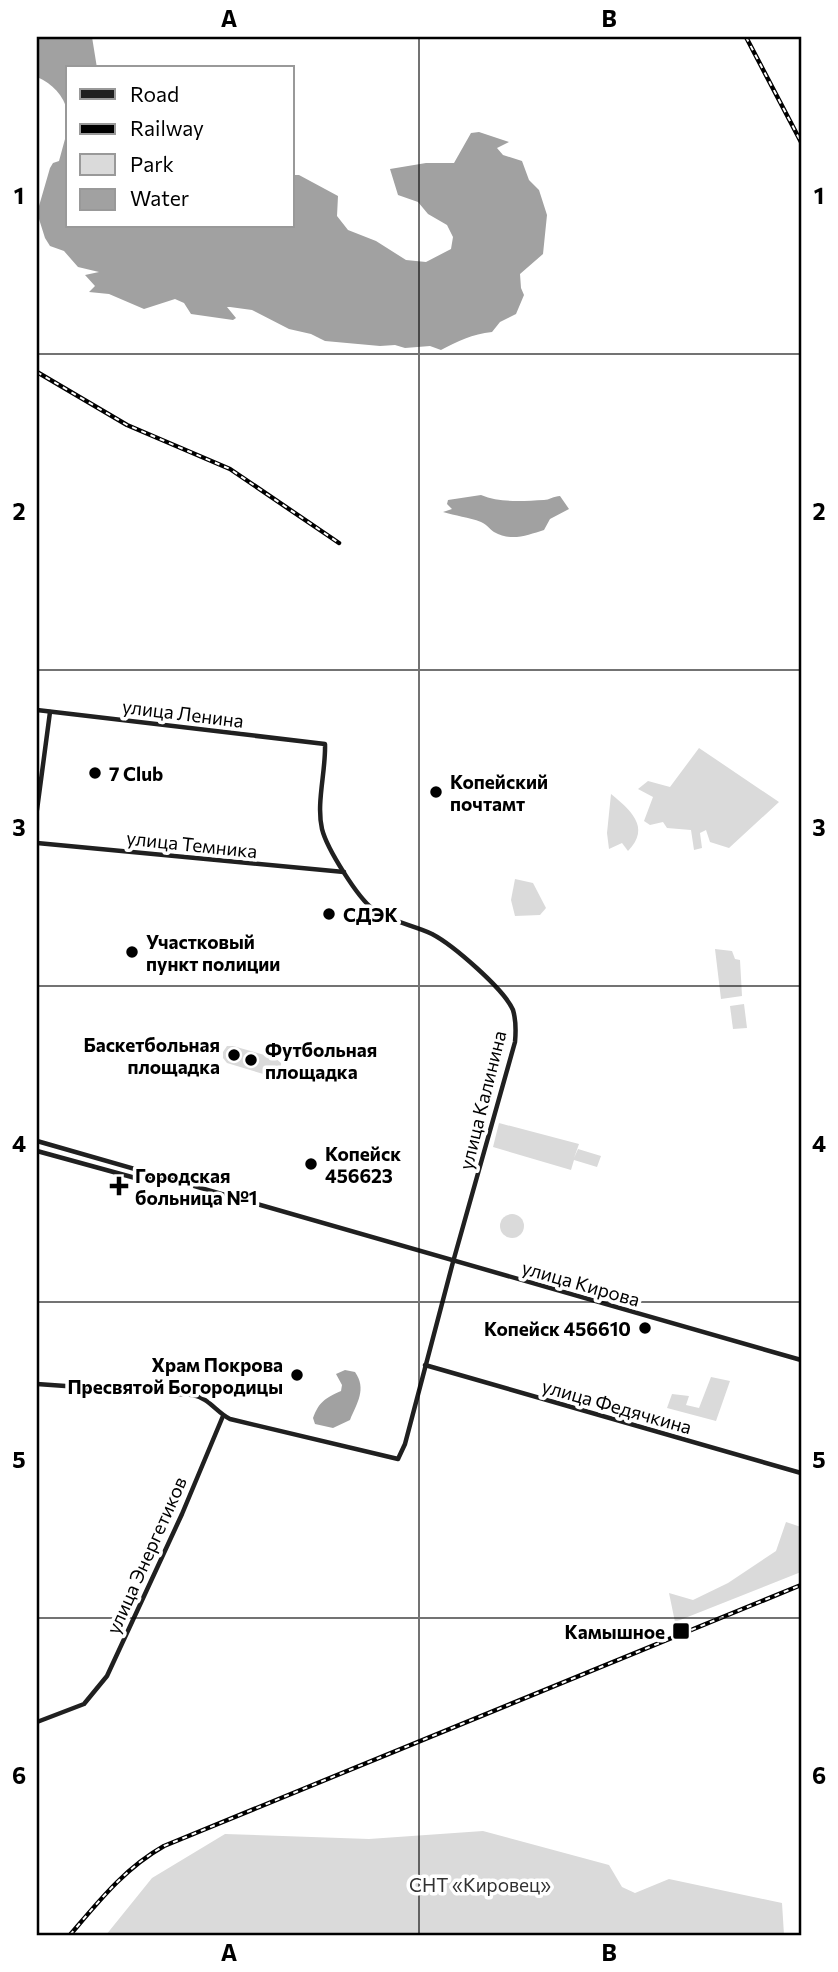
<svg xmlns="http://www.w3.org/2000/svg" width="838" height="1972" font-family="Commissioner,sans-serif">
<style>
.green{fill:#dadada}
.water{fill:#a1a1a1}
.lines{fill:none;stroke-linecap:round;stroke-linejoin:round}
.secondary{stroke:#202020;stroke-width:4.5}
.rail-casing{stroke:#000;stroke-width:4.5}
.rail{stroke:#fff;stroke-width:2;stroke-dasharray:5;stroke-linecap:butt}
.grid{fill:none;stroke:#000;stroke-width:2;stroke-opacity:0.55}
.poi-dot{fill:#000;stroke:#fff;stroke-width:2.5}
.labels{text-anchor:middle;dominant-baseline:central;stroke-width:7;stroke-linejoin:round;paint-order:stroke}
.street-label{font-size:19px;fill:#000;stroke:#fff}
.poi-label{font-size:19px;font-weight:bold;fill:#000;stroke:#fff;text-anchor:start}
.park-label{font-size:19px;fill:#313131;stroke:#fff}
.neatline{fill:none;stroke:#000;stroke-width:2.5}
.grid-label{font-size:23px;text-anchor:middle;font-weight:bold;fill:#000}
</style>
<rect width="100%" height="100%" fill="#fff"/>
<!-- green -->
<g class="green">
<path d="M 699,748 L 779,802 L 729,848 L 710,842 L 706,830 L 700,833 L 702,848 L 694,850 L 691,830 L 667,828 L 663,822 L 650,825 L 644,821 L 653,797 L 638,789 L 648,781 L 670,787 Z"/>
<path d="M 611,794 C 629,809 652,827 628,851 L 622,843 L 609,849 L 607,833 Z"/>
<path d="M 515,879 L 533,883 L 546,908 L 540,915 L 515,916 L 511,900 Z"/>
<path d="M 715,949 L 732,951 L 735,959 L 740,960 L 742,996 L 721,999 Z"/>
<path d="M 744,1004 L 747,1028 L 733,1029 L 730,1006 Z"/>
<path d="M 227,1046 L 233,1046 L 275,1058 L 281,1063 L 281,1071 L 276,1075 L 270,1076 L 227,1063 L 223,1058 L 223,1052 Z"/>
<path d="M 499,1123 L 579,1144 L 574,1158 L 578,1149 L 601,1156 L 597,1167 L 574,1160 L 571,1170 L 493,1147 Z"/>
<circle cx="512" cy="1226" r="12"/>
<path d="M 711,1377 L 730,1381 L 716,1421 L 667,1408 L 672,1394 L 689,1396 L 686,1405 L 699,1408 Z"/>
<path d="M 786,1522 L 801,1527 L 801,1572 L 675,1622 L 669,1593 L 693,1600 L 728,1583 L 776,1551 Z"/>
<path d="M 483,1831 L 609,1865 L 622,1887 L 635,1893 L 669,1879 L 782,1903 L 784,1935 L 106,1935 L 152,1878 L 225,1834 L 369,1839 Z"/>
</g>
<!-- water -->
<g class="water">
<path d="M 37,37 L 92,37 L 97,68 L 68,68 L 68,112 C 63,95 53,84 37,77 Z"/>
<path d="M 68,128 L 68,226 L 292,226 L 292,175 L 299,175 L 338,196 L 337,216 L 348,230 L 376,241 L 406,260 L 426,262 L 451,249 L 453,237 L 447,225 L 428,214 L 418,202 L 398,195 L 390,169 L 426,163 L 454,163 L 471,133 L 479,132 L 509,142 L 497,148 L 503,155 L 522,161 L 529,180 L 539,190 L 547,215 L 543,254 L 520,274 L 521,288 L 524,295 L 516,314 L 500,322 L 492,332 C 472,334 458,341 441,350 L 430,346 L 405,348 L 395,345 L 380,346 L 325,341 L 311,334 L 289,329 L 252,310 L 230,307 L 227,307 L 236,318 L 233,320 L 191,314 L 184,303 L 175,299 L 144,309 L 109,294 L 89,292 L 95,286 L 85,275 L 99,272 L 78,267 L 64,251 L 50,246 L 45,238 L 39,219 L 39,206 L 50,168 L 53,163 L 59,161 Z"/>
<path d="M 481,495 C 500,503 523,501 544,500 C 549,500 554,496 560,496 L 569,509 L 550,519 L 544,530 C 528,535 511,542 494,532 C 489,529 488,525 481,522 C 469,517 455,516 443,512 L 452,509 L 447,504 L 448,500 Z"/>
<path d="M 345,1370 L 355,1372 C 367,1389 357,1403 350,1420 L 333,1428 L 315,1424 L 313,1418 C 319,1402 325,1398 341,1391 L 342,1385 L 336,1374 Z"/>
</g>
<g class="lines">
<!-- secondary -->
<g class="secondary">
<path d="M 37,710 L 325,744 C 326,771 316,803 322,829 C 327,849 358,898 373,909 C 391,922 413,925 432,934 C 453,945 504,989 513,1010 C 516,1020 516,1031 515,1042 L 453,1262 L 405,1444 L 398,1459 L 230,1419 C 216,1412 209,1398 193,1395 L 37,1384"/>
<path d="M 37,810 L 50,712"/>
<path d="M 37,843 L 344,872"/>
<path d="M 37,1141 L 801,1360"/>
<path d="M 37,1151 L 139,1179 L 167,1179"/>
<path d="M 425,1365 L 801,1473"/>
<path d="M 37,1722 L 84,1704 L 107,1676 L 182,1514 L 223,1416"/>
</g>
<!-- rail casing -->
<g class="rail-casing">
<g id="rail">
<path d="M 746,37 L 801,142"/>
<path d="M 37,372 L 127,425 L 230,469 L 339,543"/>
<path d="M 70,1935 C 99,1901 125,1868 164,1846 L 801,1585"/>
</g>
</g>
<!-- rail -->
<use href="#rail" class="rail"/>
</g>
<!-- grid -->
<path class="grid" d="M 419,37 L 419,1935M 37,354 L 801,354M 37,670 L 801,670M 37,986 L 801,986M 37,1302 L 801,1302M 37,1618 L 801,1618"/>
<!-- markers -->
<g class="poi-dot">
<circle cx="95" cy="773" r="7"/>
<circle cx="436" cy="792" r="7"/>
<circle cx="329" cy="914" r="7"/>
<circle cx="132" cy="952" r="7"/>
<circle cx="234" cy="1055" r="7"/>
<circle cx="251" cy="1060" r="7"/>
<circle cx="311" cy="1164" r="7"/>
<path d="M115.5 1175.5h7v7h7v7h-7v7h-7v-7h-7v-7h7z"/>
<circle cx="645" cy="1328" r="7"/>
<circle cx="297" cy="1375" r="7"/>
<rect x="672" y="1622" width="18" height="18" rx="3.5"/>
</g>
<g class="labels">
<!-- street labels -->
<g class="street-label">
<text transform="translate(183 713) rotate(7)">улица Ленина</text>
<text transform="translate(192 844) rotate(6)">улица Темника</text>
<text transform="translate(482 1100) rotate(-76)">улица Калинина</text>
<text transform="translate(581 1283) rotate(16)">улица Кирова</text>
<text transform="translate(617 1406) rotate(16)">улица Федячкина</text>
<text transform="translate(146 1555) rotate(-66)">улица Энергетиков</text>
</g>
<!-- poi labels -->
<g class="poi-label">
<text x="109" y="773">7 Club</text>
<text x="450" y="781">Копейский<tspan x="450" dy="22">почтамт</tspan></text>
<text x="343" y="914">СДЭК</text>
<text x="146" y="941">Участковый<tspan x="146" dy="22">пункт полиции</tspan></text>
<text x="220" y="1044" text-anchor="end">Баскетбольная<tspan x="220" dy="22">площадка</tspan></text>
<text x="265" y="1049">Футбольная<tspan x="265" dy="22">площадка</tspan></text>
<text x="325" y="1153">Копейск<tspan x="325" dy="22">456623</tspan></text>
<text x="135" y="1175">Городская<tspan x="135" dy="22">больница №1</tspan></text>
<text x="631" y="1328" text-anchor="end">Копейск 456610</text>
<text x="283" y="1364" text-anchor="end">Храм Покрова<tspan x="283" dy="22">Пресвятой Богородицы</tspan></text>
<text x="665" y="1631" text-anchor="end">Камышное</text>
</g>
<!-- park labels -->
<g class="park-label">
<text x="480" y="1884">СНТ «Кировец»</text>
</g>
</g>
<!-- border -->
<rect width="838" height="1972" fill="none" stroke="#ffffff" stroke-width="77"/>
<!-- legend -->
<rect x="66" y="66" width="228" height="161" fill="#ffffff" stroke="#999999" stroke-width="2"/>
<rect x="80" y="89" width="35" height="10" fill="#202020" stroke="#999999" stroke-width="2"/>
<text x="130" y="102" font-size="21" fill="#000000">Road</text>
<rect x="80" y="124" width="35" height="10" fill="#000000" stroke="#999999" stroke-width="2"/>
<text x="130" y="136" font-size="21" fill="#000000">Railway</text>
<rect x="80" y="154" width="35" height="21" fill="#dadada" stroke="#999999" stroke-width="2"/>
<text x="130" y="172" font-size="21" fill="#000000">Park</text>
<rect x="80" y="189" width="35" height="21" fill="#a1a1a1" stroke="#999999" stroke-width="2"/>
<text x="130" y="206" font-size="21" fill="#000000">Water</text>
<rect x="38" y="38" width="762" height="1896" class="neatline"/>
<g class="grid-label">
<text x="229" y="27">A</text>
<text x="609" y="27">B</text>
<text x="19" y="204">1</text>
<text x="819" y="204">1</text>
<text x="19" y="520">2</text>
<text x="819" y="520">2</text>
<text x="19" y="836">3</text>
<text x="819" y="836">3</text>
<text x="19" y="1152">4</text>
<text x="819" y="1152">4</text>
<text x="19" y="1468">5</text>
<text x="819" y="1468">5</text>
<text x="19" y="1784">6</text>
<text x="819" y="1784">6</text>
<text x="229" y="1961">A</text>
<text x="609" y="1961">B</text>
</g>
</svg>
